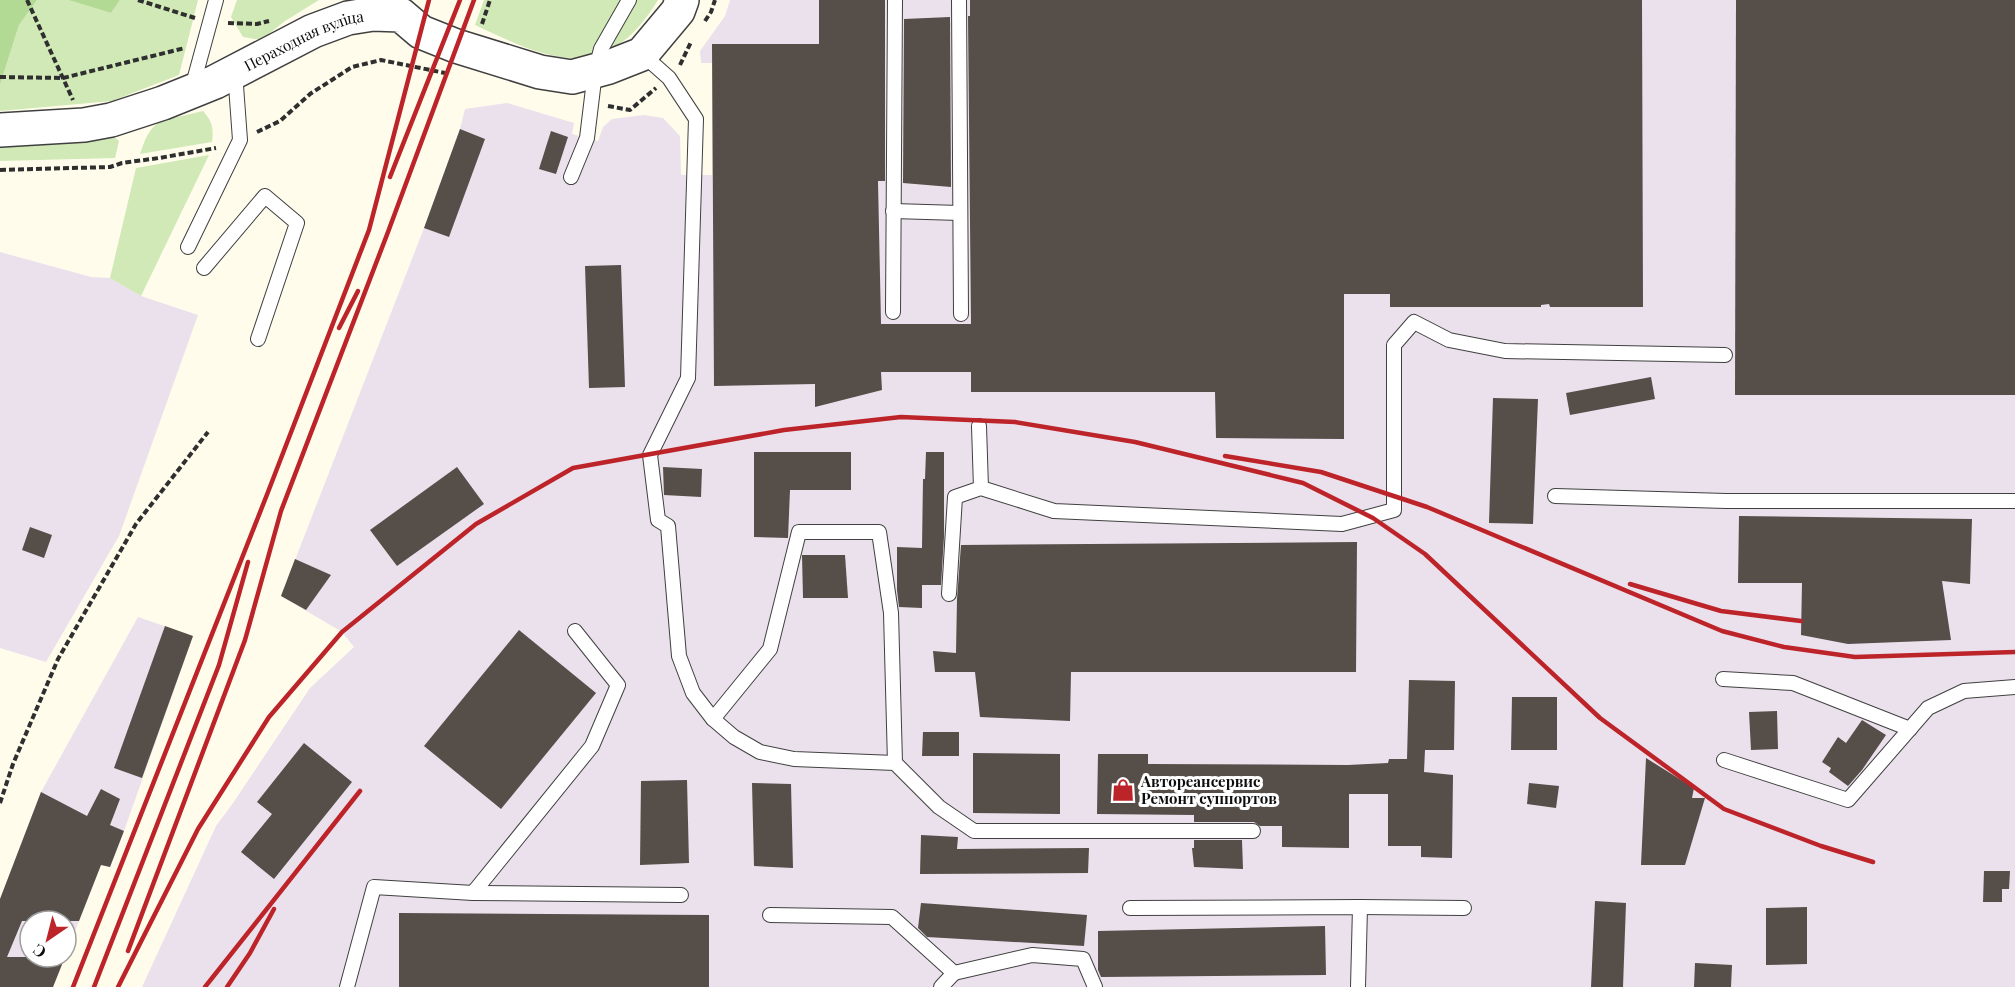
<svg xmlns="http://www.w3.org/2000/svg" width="2015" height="987" font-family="'Playfair Display',serif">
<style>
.industrial{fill:#ebe1ec}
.green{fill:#d0e9b6}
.forest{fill:#b3da95}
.building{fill:#554e49}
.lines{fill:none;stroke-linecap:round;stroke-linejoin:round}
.service-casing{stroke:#404040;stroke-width:16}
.tertiary-casing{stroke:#404040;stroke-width:36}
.path{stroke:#2f2f2f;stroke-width:4;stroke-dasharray:6 3;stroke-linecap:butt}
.service{stroke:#fff;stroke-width:14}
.tertiary{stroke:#fff;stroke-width:33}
.rail{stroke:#bd2429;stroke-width:4.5}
.labels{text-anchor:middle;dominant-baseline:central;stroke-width:6;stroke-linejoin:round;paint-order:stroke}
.street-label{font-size:15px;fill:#0d0d0d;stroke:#fff}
.poi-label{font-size:15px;font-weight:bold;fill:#0d0d0d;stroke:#fff;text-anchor:start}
</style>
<rect width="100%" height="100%" fill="#fffcec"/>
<!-- industrial -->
<g class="industrial">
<path d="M 730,0 L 2015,0 L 2015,987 L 142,987 L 216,826 L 233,803 L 310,688 L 354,647 L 342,632 L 281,596 L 424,228 L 460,129 L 465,109 L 507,103 L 574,123 L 572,134 L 598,141 L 603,127 L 612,119 L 644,115 L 663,118 L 680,136 L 681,175 L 712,175 L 712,63 L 701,63 L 700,51 L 725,16 Z"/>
<path d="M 0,252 L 91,277 L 110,278 L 141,296 L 198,315 L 119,536 L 46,662 L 0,648 Z"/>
<path d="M 138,617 L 193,636 L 124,831 L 110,867 L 101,865 L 66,954 L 66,921 L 30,921 L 30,957 L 65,957 L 53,987 L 0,987 L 0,899 L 41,792 Z"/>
</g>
<!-- green -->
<g class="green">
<path d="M 37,0 L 68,0 L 111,13 L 120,0 L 198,0 L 179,75 L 112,101 L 0,111 L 0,85 L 19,25 Z"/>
<path d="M 237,0 L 319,0 L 285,21 L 261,40 L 243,37 L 231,17 Z"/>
<path d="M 484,0 L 658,0 C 606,86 549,60 475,25 Z"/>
<path d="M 203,111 C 212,121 214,128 212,142 L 140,154 C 145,140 148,129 161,121 Z"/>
<path d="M 108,131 L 119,141 L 115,158 L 0,161 L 0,141 Z"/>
<path d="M 209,155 L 141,296 L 110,278 L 136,168 Z"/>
</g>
<!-- forest -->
<g class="forest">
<path d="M 0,0 L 37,0 L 19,25 L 0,85 Z"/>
<path d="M 68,0 L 120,0 L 111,13 Z"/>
</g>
<!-- building -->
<g class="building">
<path d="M 819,0 L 885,0 L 885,181 L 878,181 L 881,324 L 971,324 L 968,16 L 970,16 L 970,0 L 1642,0 L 1643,307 L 1550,307 L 1549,304 L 1541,305 L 1541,307 L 1390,307 L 1390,294 L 1344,294 L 1344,439 L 1216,438 L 1215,392 L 971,392 L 971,372 L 881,372 L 882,390 L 815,407 L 815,384 L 714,386 L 712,44 L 819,44 Z"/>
<path d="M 1736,0 L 2015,0 L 2015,395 L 1735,395 Z"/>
<path d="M 950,17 L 951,187 L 903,183 L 904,19 Z"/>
<path d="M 460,129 L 485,139 L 449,237 L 424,228 Z"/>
<path d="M 551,131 L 568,137 L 556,174 L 539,169 Z"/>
<path d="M 621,265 L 625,387 L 589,388 L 585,266 Z"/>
<path d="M 1651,377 L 1655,399 L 1570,415 L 1566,393 Z"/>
<path d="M 1493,398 L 1538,399 L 1533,524 L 1489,523 Z"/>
<path d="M 754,452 L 851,452 L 851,490 L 790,490 L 788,538 L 754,537 Z"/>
<path d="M 926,452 L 944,452 L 944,537 L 941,585 L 922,585 L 922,608 L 899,607 L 897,590 L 897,547 L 922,548 L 923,479 L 925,479 Z"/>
<path d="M 457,467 L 484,504 L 397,566 L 370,530 Z"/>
<path d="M 663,467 L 702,469 L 701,497 L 664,495 Z"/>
<path d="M 1739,516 L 1972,519 L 1970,584 L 1942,581 L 1951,640 L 1848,644 L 1801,635 L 1802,583 L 1738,583 Z"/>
<path d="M 30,527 L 52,535 L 44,558 L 22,550 Z"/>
<path d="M 1357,542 L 1356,672 L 1071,672 L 1070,721 L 980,717 L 975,672 L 935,672 L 933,651 L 956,653 L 957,599 L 961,545 Z"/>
<path d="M 802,555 L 845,555 L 848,598 L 803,598 Z"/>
<path d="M 295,559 L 331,575 L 306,610 L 281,596 Z"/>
<path d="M 165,626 L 193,636 L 142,778 L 114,768 Z"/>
<path d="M 519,630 L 596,693 L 501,809 L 424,746 Z"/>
<path d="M 1409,680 L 1455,681 L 1454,750 L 1425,750 L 1424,772 L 1453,775 L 1452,858 L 1421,857 L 1421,846 L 1388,846 L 1388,794 L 1349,794 L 1349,848 L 1282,847 L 1282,826 L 1260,826 L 1254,822 L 1194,822 L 1194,815 L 1097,814 L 1098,754 L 1148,754 L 1148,764 L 1348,765 L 1388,763 L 1389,759 L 1407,759 Z"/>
<path d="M 1512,697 L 1557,697 L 1557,750 L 1511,750 Z"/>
<path d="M 1777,711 L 1778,749 L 1751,750 L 1749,712 Z"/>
<path d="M 1862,720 L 1886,735 L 1862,770 L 1848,786 L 1829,772 L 1831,768 L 1822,762 L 1838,737 L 1846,743 Z"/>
<path d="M 923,732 L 959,732 L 959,756 L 922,756 Z"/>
<path d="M 304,743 L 352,782 L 274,879 L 241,852 L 272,814 L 257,802 Z"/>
<path d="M 973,753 L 1060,754 L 1060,814 L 973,813 Z"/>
<path d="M 1646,758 L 1694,788 L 1692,798 L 1705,798 L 1685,865 L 1641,865 Z"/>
<path d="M 687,780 L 689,863 L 640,865 L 641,781 Z"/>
<path d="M 752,783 L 791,784 L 793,868 L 754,866 Z"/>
<path d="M 1529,783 L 1559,786 L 1556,808 L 1527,804 Z"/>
<path d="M 101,789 L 120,799 L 110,825 L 124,831 L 110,867 L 101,865 L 79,921 L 22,921 L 7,957 L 65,957 L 53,987 L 0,987 L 0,899 L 41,792 L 87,816 Z"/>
<path d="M 921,835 L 958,837 L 957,849 L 1089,848 L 1088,873 L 920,874 Z"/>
<path d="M 1194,840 L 1242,840 L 1243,869 L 1194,867 L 1192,848 L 1194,848 Z"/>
<path d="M 1984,871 L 2010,871 L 2009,889 L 2002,889 L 2002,902 L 1983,902 Z"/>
<path d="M 1595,901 L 1626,903 L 1623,987 L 1591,987 Z"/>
<path d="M 921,903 L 1087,915 L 1084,946 L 927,937 L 918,928 Z"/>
<path d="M 1807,907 L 1807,964 L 1766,965 L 1766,908 Z"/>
<path d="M 399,913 L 709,915 L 709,987 L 399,987 Z"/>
<path d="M 1325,926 L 1326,975 L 1101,977 L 1098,970 L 1098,931 Z"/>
<path d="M 1695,963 L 1732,965 L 1731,987 L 1694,987 Z"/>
</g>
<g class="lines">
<!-- service casing -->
<g class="service-casing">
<g id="service">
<path d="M 959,0 L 961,314"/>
<path d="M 642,54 L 669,78 L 696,119 L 688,378 L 650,455 L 658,520 L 668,526 L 679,656 L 693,693 L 713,719 L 734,737 L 760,752 L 794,759 L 895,763 L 939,807 L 974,831 L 1253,831"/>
<path d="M 192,88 L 216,0"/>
<path d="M 571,177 L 587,138 L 595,72 L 601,49 L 629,0"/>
<path d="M 893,211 L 960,213"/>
<path d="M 188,247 L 240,140 L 235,72"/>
<path d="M 204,268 L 265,196 L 297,223 L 258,339"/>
<path d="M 893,312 L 895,0"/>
<path d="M 979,426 L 981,488"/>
<path d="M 1555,496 L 1726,501 L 2015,501"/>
<path d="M 949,594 L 955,497 L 981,488 L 1054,511 L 1342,524 L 1394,510 L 1394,345 L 1414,322 L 1449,340 L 1505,351 L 1725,355"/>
<path d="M 1723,679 L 1793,683 L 1910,729"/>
<path d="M 713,719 L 770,649 L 799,532 L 879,532 L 891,613 L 895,763"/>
<path d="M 1724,760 L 1848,800 L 1928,708 L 1964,691 L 2015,687"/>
<path d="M 473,893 L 681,895"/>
<path d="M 1360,907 L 1464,908"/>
<path d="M 1130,908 L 1360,907 L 1358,987"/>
<path d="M 770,915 L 892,917 L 954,973 L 1032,955 L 1083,959 L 1095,987"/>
<path d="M 347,987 L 374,887 L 473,893 L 592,746 L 618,685 L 575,631"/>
<path d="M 941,987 L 954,973"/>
</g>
</g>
<!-- tertiary casing -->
<g class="tertiary-casing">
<g id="tertiary">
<path id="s1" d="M 0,130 L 84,125 L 111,120 L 163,103 L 215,82 L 313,31 L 348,18 L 373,14 L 401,15 L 421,32 L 456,46 L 540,72 L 572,77 L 609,67 L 642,54 L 678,11 L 682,0"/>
</g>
</g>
<!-- path -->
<g class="path">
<path d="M 27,0 L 73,100"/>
<path d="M 138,0 L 195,18"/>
<path d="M 705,21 L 711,12 L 715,0"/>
<path d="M 228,23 L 257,24 L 269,21"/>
<path d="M 482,24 L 490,0"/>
<path d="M 680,65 L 691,42"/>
<path d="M 0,77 L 63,78 L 185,48"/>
<path d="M 608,106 L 630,110 L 656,88"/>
<path d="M 257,132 L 280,121 L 310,94 L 352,67 L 381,60 L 445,73"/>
<path d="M 0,170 L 110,167 L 122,163 L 159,158 L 216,148"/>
<path d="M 0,803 L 13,764 L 58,659 L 136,524 L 208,432"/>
</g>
<!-- service -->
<use href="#service" class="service"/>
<!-- tertiary -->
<use href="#tertiary" class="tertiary"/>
<!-- rail -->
<g class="rail">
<path d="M 390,177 L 460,0"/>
<path d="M 339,328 L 358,291"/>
<path d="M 1225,456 L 1321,472 L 1427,507 L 1722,631 L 1784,647 L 1855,657 L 2015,652"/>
<path d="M 1630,584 L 1721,611 L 1801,621"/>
<path d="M 128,951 L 245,640 L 281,511 L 388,232 L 474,0"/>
<path d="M 73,987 L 268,492 L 369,230 L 429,0"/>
<path d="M 94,987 L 219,665 L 248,562"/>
<path d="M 118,987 L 198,829 L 269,717 L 342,632 L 476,524 L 573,468 L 784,430 L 901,417 L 1015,422 L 1135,442 L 1303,483 L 1373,518 L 1425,554 L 1600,718 L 1724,809 L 1821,846 L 1873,862"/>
<path d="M 205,987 L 360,791"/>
<path d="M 227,987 L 250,953 L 274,909"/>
</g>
</g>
<!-- icons -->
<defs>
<g id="shop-bare" transform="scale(1.8)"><path d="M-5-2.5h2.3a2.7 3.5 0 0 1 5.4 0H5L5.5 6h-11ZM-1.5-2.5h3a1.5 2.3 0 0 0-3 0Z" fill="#bd2429" stroke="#fff" stroke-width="2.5" paint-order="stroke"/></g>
</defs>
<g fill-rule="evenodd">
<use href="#shop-bare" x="1123" y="790"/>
</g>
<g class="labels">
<!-- street labels -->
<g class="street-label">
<text stroke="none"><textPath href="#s1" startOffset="321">Пераходная вуліца</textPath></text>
</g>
<!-- poi labels -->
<g class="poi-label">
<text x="1141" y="781">Автореансервис<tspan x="1141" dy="17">Ремонт суппортов</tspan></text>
</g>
</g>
<!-- north arrow -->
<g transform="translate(48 939) rotate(215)"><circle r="28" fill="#ffffff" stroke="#9e9e9e" stroke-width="1.5"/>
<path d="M0-4.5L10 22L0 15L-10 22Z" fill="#bd2429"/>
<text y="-9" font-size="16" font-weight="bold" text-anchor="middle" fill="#0d0d0d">С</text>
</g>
</svg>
